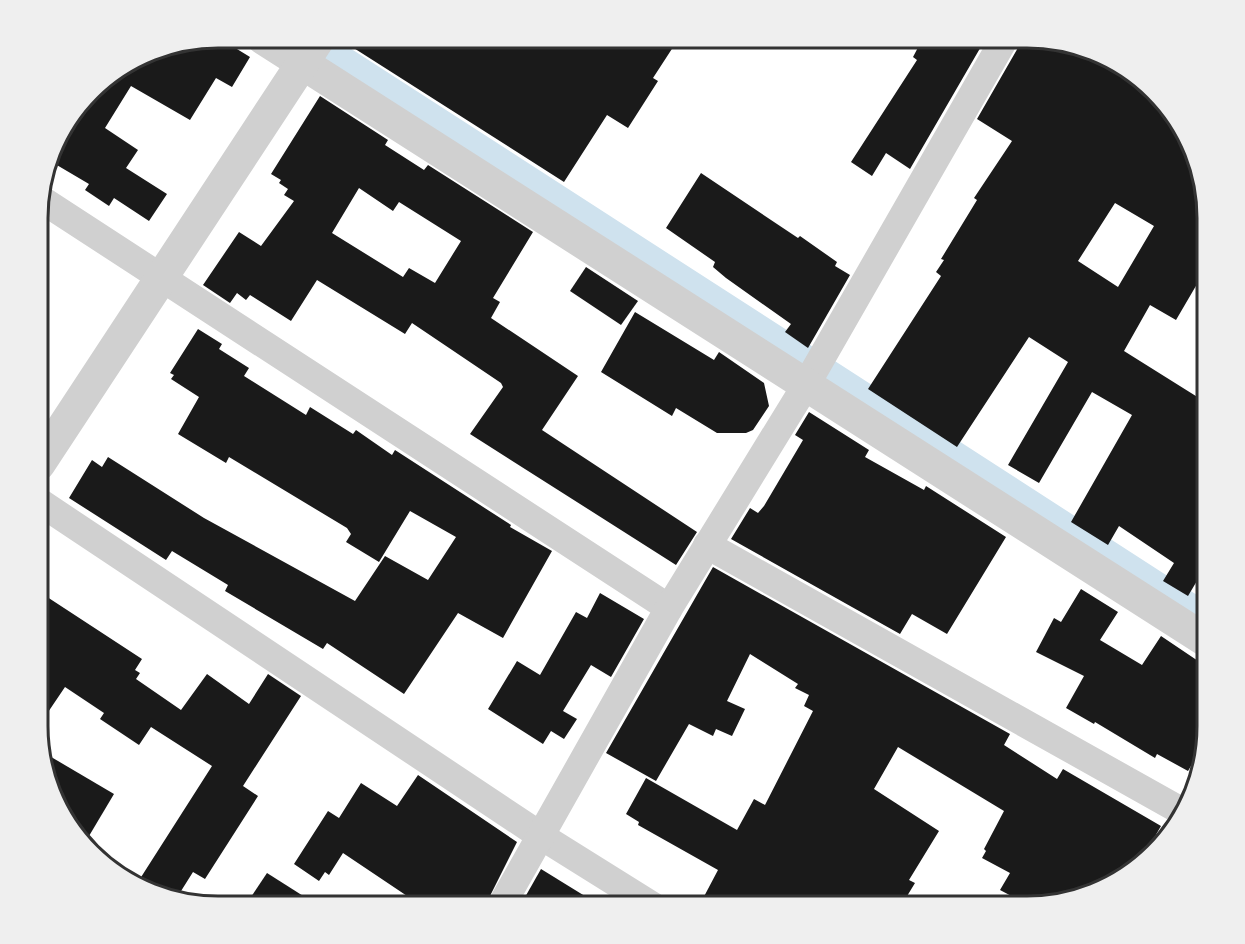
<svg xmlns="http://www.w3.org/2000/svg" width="1245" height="944" font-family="'Fira Sans Condensed',sans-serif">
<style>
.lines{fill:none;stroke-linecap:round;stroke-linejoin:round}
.canal{stroke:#cfe2ee;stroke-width:33}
.building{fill:#1a1a1a;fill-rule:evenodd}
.minor{stroke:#d0d0d0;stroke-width:28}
.tertiary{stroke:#d0d0d0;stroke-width:33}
.rim{fill:none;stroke:#333;stroke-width:3}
</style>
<rect width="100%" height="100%" fill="#fff"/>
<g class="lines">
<!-- canal -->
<path class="canal" d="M 304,38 L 1207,621"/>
</g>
<!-- building -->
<g class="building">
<path d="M 219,38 L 250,57 L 232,87 L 216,78 L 190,120 L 131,86 L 105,128 L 138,150 L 126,168 L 167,194 L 149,221 L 114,198 L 109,206 L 85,190 L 89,184 L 50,161 L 61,128 L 100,82 L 159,47 Z"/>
<path d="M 338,38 L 337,38 L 679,38 L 653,78 L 658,81 L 628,128 L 607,115 L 564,182 Z"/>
<path d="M 923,38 L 986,38 L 910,169 L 886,153 L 872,176 L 851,162 L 917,60 L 913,57 Z"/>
<path d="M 1021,38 L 1039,38 L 1096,51 L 1146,82 L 1189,138 L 1208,217 L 1207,267 L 1176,320 L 1150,305 L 1124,351 L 1207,403 L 1207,564 L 1188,596 L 1163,581 L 1174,563 L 1119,526 L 1108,545 L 1071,522 L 1132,415 L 1092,392 L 1039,483 L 1008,465 L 1068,362 L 1029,337 L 957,447 L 868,389 L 941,276 L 936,272 L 944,260 L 941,259 L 977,200 L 974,198 L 1012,141 L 977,119 L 1019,46 ZM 1115,203 L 1154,226 L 1118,287 L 1078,261 Z"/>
<path d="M 320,96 L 388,140 L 385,145 L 424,170 L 428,165 L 533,232 L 493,298 L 500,302 L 491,318 L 578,376 L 542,430 L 697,532 L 676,565 L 470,434 L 503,387 L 501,383 L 412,323 L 405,334 L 317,280 L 291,321 L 250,295 L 246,300 L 237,293 L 230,303 L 203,285 L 239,232 L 261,246 L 294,201 L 284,195 L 288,189 L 279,183 L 281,180 L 271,174 ZM 359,188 L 393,211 L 399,202 L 461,241 L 435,283 L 409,268 L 403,277 L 332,233 Z"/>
<path d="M 701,173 L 798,238 L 800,236 L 837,262 L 835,266 L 850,275 L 808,348 L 785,332 L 791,324 L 726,278 L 713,267 L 715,262 L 666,228 Z"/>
<path d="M 586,267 L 638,301 L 621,325 L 570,291 Z"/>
<path d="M 635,312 L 714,360 L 719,352 L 764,383 L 769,406 L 753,430 L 746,433 L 717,433 L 676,408 L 672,416 L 601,372 Z"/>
<path d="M 198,329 L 222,344 L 219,349 L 249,368 L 244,376 L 306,415 L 310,407 L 353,434 L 356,430 L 392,455 L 395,450 L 511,525 L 510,527 L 552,551 L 503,638 L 458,613 L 404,694 L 327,643 L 323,649 L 225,591 L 228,585 L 172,551 L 166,560 L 69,498 L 92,460 L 102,467 L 108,457 L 204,518 L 355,601 L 385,556 L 428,580 L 456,537 L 410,511 L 379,562 L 346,542 L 351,534 L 347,528 L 229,457 L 226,463 L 178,434 L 199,397 L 171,379 L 174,375 L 170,373 Z"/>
<path d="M 809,412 L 869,450 L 865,457 L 924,490 L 926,486 L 1006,537 L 947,634 L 912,614 L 900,634 L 731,539 L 750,508 L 758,513 L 764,506 L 803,440 L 795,435 Z"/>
<path d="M 713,567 L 1010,734 L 1004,745 L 1057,779 L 1063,769 L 1161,826 L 1140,862 L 1107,888 L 1030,906 L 1000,890 L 1010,873 L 982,858 L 986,851 L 984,849 L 1004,811 L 898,747 L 874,789 L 939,831 L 909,880 L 915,883 L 901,906 L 699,906 L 718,870 L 638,825 L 639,822 L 626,814 L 646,778 L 737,830 L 754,799 L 765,805 L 813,711 L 804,706 L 809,695 L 795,688 L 798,684 L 750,654 L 727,701 L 745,709 L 732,736 L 716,729 L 713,736 L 689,724 L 656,781 L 606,753 Z"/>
<path d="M 1081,589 L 1118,612 L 1100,640 L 1142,665 L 1161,636 L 1207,667 L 1207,739 L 1188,771 L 1157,754 L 1155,758 L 1095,722 L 1094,724 L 1066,708 L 1084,676 L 1036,652 L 1054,618 L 1061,622 Z"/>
<path d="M 38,591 L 142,659 L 135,670 L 140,673 L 136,679 L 181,710 L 207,674 L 249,704 L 268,674 L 301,696 L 243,786 L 258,796 L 205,879 L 193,872 L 176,899 L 149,893 L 136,885 L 212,766 L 151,727 L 139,745 L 100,719 L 104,713 L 65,687 L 38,727 Z"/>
<path d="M 600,593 L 644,619 L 611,677 L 591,665 L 563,711 L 577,719 L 564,739 L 551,731 L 543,744 L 488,709 L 517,661 L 540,675 L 576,612 L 587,618 Z"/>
<path d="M 41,751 L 114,794 L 89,836 L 70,825 L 56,806 Z"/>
<path d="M 418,775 L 517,842 L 485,906 L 422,906 L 343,853 L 329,875 L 325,872 L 319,881 L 294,864 L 328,811 L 339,818 L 361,783 L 397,806 Z"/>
<path d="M 541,869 L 601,906 L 520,906 Z"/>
<path d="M 267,873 L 319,906 L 245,906 Z"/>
</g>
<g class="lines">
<!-- minor -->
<g class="minor">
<path d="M 39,198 L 669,608"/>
<path d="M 38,501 L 541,836 L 653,906"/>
<path d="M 707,545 L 1183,812"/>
<path d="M 501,906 L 669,608 L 806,385 L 1005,38"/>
</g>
<!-- tertiary -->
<g class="tertiary">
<path d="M 263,38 L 1207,641"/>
<path d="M 39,464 L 319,38"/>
</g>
</g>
<!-- crop -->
<path d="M0 0H1245V944H0ZM218 48H1027A170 170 0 0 1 1197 218V726A170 170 0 0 1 1027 896H218A170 170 0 0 1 48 726V218A170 170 0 0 1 218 48Z" fill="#efefef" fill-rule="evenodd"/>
<path class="rim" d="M218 48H1027A170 170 0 0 1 1197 218V726A170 170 0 0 1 1027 896H218A170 170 0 0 1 48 726V218A170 170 0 0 1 218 48Z"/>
</svg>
